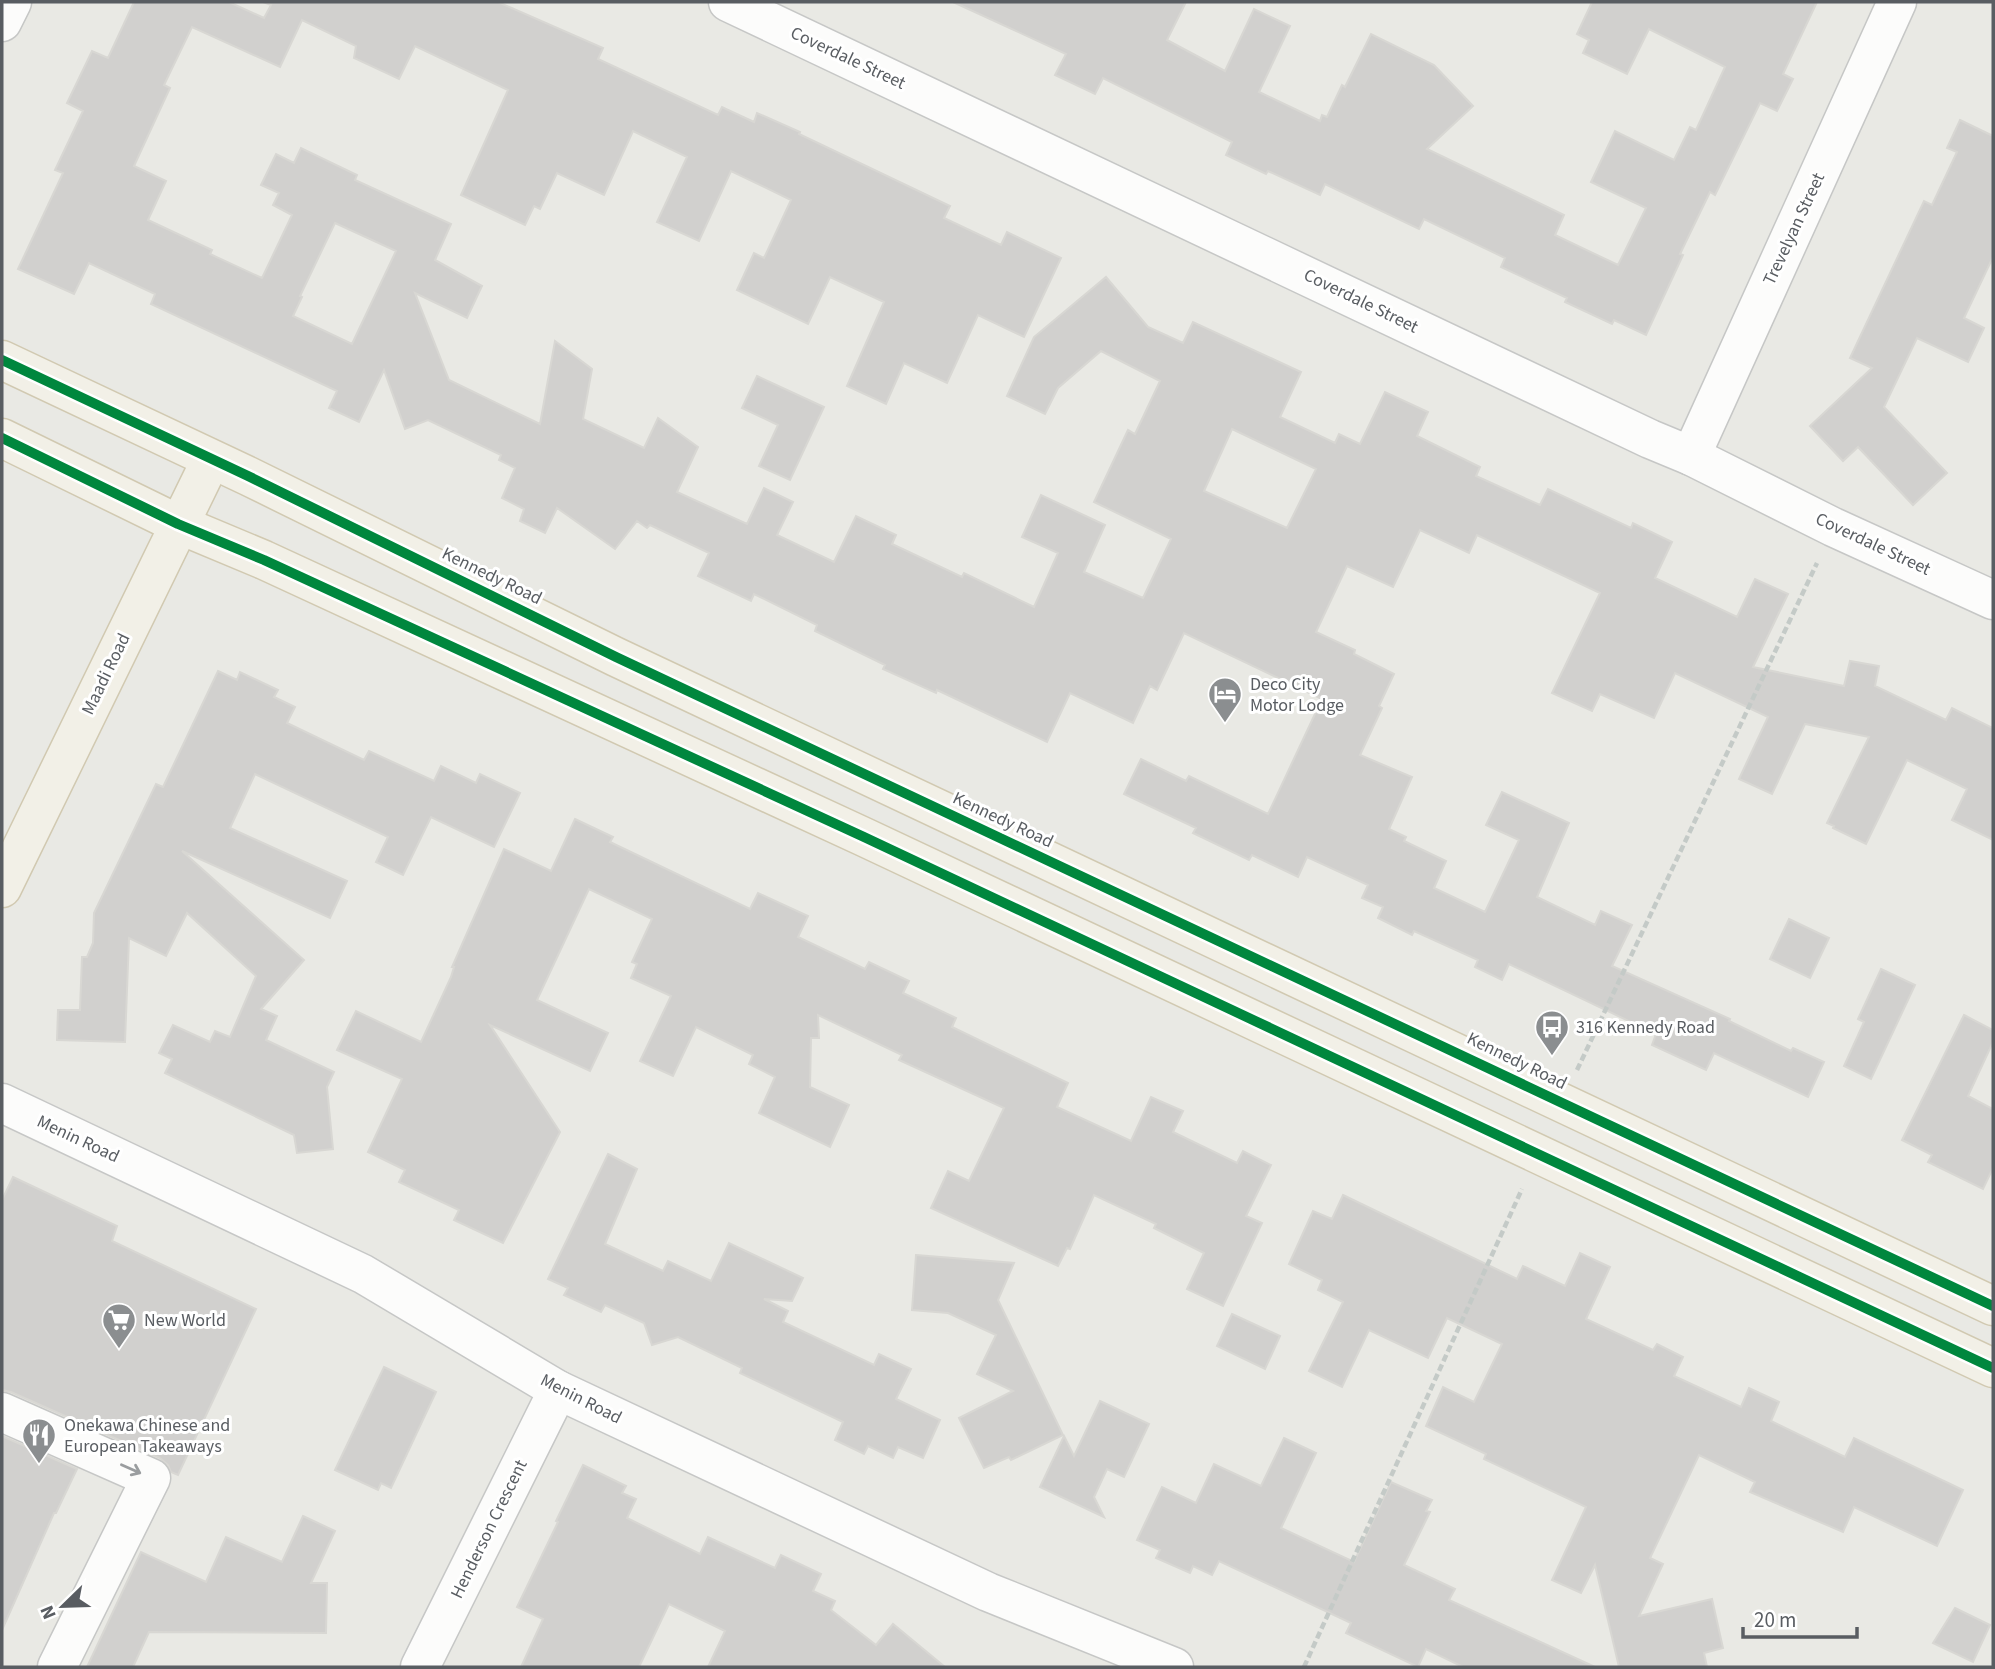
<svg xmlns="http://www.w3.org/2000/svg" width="1995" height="1669" font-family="'Source Sans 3',sans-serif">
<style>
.building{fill:#d1d0ce;stroke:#d8d7d3;stroke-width:2;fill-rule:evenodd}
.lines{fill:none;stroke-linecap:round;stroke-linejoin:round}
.minor-casing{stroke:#c6c7c6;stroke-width:41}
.major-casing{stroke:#d1c9b1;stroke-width:41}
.path{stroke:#c4cac7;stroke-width:4.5;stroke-dasharray:7 3.5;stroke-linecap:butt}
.minor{stroke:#fcfcfb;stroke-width:38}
.major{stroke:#f2f0e7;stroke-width:38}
.cycleway-casing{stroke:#fff;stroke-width:15}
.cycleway{stroke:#00873e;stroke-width:10}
.oneway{stroke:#9a9d9f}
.labels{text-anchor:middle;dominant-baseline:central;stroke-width:6;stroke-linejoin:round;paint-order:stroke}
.street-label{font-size:18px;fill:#595d62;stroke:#fff}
.poi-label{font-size:18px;fill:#595d62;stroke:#fff;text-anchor:start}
</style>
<rect width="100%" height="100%" fill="#e9e9e4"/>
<!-- building -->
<g class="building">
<path d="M 134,2 L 229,2 L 264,18 L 271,5 L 263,2 L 498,2 L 603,48 L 598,59 L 718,115 L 722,107 L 754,122 L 757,113 L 800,132 L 799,134 L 950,206 L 944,218 L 1001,245 L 1007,232 L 1061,258 L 1024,337 L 978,315 L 947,383 L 904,363 L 886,404 L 847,386 L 884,302 L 830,277 L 808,324 L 737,290 L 754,253 L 764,258 L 791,200 L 731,171 L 699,241 L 657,222 L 687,157 L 633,131 L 604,195 L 557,173 L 540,209 L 534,206 L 525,225 L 461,195 L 508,90 L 415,46 L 399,79 L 354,58 L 356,46 L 302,20 L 280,67 L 192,27 L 164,85 L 170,88 L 134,166 L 166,181 L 148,220 L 212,250 L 210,254 L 262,278 L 292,215 L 273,205 L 279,193 L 261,185 L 276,154 L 294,163 L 301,148 L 357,175 L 355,180 L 451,224 L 435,260 L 482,286 L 467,318 L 415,293 L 449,380 L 540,424 L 555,341 L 592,369 L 583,419 L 644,448 L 658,418 L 698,447 L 677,492 L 747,524 L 764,488 L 793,502 L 777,535 L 834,562 L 856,516 L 896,535 L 892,544 L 962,577 L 964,573 L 1034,607 L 1058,553 L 1022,537 L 1041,495 L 1105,525 L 1084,572 L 1143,598 L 1171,539 L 1094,502 L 1128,430 L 1135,434 L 1160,381 L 1101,351 L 1058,388 L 1045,414 L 1007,396 L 1034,337 L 1106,277 L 1148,327 L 1183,343 L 1193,322 L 1301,372 L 1280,417 L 1335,443 L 1339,434 L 1360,444 L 1385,392 L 1428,412 L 1417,436 L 1480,467 L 1476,476 L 1540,505 L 1548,489 L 1631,528 L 1633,523 L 1672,542 L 1655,578 L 1737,617 L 1755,579 L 1788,594 L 1753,667 L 1844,686 L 1850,661 L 1879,666 L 1875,686 L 1946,720 L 1952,708 L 1993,728 L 1993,840 L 1952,820 L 1967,789 L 1907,760 L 1866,844 L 1833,828 L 1834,826 L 1827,823 L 1869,737 L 1805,724 L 1772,794 L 1739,779 L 1768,717 L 1675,673 L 1654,718 L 1600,694 L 1592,711 L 1552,693 L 1600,593 L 1477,535 L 1469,553 L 1420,530 L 1393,587 L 1347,566 L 1316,632 L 1355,650 L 1354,654 L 1394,674 L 1379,706 L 1382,708 L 1360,755 L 1412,777 L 1389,829 L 1406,837 L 1404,841 L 1446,861 L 1434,888 L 1485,912 L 1519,840 L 1486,825 L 1502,792 L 1569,823 L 1537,897 L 1595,925 L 1601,911 L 1632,925 L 1612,966 L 1730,1019 L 1729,1021 L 1791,1051 L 1793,1048 L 1824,1062 L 1808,1097 L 1714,1053 L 1706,1070 L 1652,1045 L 1656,1034 L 1509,964 L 1502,980 L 1475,967 L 1478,960 L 1414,931 L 1412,935 L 1378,918 L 1383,907 L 1362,898 L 1368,885 L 1307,857 L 1298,877 L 1252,855 L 1249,860 L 1193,833 L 1196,828 L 1124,794 L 1141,759 L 1186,781 L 1189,776 L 1268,814 L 1322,699 L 1184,633 L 1157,690 L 1150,686 L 1133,723 L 1070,693 L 1047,742 L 937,690 L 936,693 L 883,669 L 885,665 L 815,631 L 817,625 L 754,594 L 751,601 L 698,576 L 709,553 L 650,525 L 647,528 L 637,521 L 615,549 L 557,508 L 545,533 L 520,521 L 524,509 L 502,498 L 515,468 L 499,460 L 501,455 L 428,420 L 405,429 L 384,370 L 359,422 L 329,408 L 337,391 L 151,304 L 155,294 L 89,263 L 74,294 L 18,269 L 63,173 L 55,170 L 83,111 L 67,103 L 92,51 L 108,58 ZM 335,223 L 396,251 L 352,344 L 293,316 L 302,297 L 300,296 ZM 1232,429 L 1316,469 L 1287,528 L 1204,491 Z"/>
<path d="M 953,2 L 1186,2 L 1167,40 L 1225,71 L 1254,9 L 1290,26 L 1259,92 L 1320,121 L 1322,115 L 1327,117 L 1342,85 L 1345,87 L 1371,34 L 1434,65 L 1473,106 L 1427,149 L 1564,215 L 1555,235 L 1618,265 L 1646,208 L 1591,182 L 1615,131 L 1674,160 L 1690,127 L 1696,130 L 1725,67 L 1649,29 L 1627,74 L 1583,53 L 1589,40 L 1577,34 L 1592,2 L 1817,2 L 1783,74 L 1793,79 L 1777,111 L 1760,103 L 1715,195 L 1710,192 L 1680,254 L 1683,255 L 1646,335 L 1614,320 L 1612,324 L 1565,302 L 1567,298 L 1501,267 L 1505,258 L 1424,219 L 1419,229 L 1325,184 L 1320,195 L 1268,171 L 1266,174 L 1226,155 L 1232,142 L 1103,78 L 1095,94 L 1055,75 L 1066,54 Z"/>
<path d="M 1960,120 L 1993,136 L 1993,257 L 1964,318 L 1984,328 L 1968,362 L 1917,338 L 1884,407 L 1947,473 L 1913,505 L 1858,447 L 1843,461 L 1810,426 L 1872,368 L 1850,358 L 1924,201 L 1932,205 L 1957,152 L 1947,148 Z"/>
<path d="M 757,376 L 824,407 L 790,480 L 759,466 L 778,425 L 742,408 Z"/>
<path d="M 218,671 L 237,680 L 240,672 L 278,690 L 274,697 L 295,707 L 287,723 L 364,760 L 369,751 L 434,781 L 441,766 L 476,783 L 480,774 L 520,793 L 494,847 L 431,817 L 403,875 L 376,862 L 388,837 L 255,774 L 230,828 L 347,881 L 330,918 L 182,851 L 304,960 L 261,1009 L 277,1016 L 266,1040 L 334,1072 L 327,1087 L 333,1149 L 297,1153 L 294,1135 L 165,1073 L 172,1059 L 159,1053 L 173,1025 L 210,1042 L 215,1031 L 230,1037 L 256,976 L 187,913 L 166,956 L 129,938 L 125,1042 L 57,1040 L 58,1010 L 80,1010 L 82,957 L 87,957 L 93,943 L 94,913 L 156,784 L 163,787 Z"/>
<path d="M 575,819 L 613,837 L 610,842 L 750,909 L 758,893 L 808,916 L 798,937 L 865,969 L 869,962 L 909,981 L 903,993 L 956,1018 L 952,1027 L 1068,1083 L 1057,1107 L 1131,1141 L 1151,1097 L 1183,1111 L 1173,1132 L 1237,1163 L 1243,1151 L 1271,1165 L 1246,1216 L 1262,1223 L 1223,1306 L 1187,1289 L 1204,1253 L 1154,1228 L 1156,1224 L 1094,1195 L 1070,1249 L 1067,1248 L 1058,1266 L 931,1208 L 948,1171 L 969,1181 L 1004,1108 L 899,1060 L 902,1055 L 818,1015 L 819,1038 L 811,1038 L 810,1087 L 849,1105 L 830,1147 L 759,1113 L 775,1077 L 749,1064 L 753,1055 L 696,1027 L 673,1076 L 640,1061 L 671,996 L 631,978 L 637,964 L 632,962 L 652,919 L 589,889 L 537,1000 L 608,1033 L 590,1071 L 490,1025 L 560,1132 L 503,1243 L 454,1220 L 459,1210 L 399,1182 L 405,1170 L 368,1152 L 402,1079 L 337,1050 L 356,1011 L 421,1042 L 451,977 L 454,967 L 452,967 L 504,849 L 551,871 Z"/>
<path d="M 1789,919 L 1829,938 L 1810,978 L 1770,959 Z"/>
<path d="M 1881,969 L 1915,985 L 1871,1079 L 1844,1066 L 1864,1022 L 1858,1019 Z"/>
<path d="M 1964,1015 L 1993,1030 L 1993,1042 L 1968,1096 L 1993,1109 L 1993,1168 L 1983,1189 L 1928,1162 L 1932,1155 L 1902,1140 Z"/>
<path d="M 608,1154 L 637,1169 L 605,1244 L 663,1271 L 668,1261 L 711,1281 L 729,1243 L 803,1278 L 792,1301 L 764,1299 L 788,1311 L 783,1322 L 874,1365 L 879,1354 L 911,1369 L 896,1399 L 940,1420 L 923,1458 L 898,1447 L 893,1458 L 868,1446 L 864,1454 L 835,1440 L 843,1422 L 740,1373 L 742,1368 L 678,1337 L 652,1345 L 644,1323 L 605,1305 L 601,1312 L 564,1295 L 568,1288 L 548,1279 Z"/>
<path d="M 13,1177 L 117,1226 L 112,1241 L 256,1309 L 178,1475 L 171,1472 L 168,1465 L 160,1458 L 11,1392 L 2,1390 L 2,1200 Z"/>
<path d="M 1343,1195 L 1517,1279 L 1523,1266 L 1565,1286 L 1580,1253 L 1610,1267 L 1586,1319 L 1653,1350 L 1657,1344 L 1683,1357 L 1674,1376 L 1741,1407 L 1749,1388 L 1779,1402 L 1771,1421 L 1845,1457 L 1854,1438 L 1963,1490 L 1937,1546 L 1854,1507 L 1843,1532 L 1750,1492 L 1755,1482 L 1699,1455 L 1650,1558 L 1663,1564 L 1639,1616 L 1712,1599 L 1723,1648 L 1704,1653 L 1707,1667 L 1619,1667 L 1595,1565 L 1581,1593 L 1552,1580 L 1586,1507 L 1484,1459 L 1486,1454 L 1426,1426 L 1443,1387 L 1474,1402 L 1502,1344 L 1447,1318 L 1428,1358 L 1369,1330 L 1342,1387 L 1309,1371 L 1343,1302 L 1318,1290 L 1322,1280 L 1289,1264 L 1313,1211 L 1332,1219 Z"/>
<path d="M 916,1255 L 1014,1263 L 998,1300 L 1063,1435 L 1011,1460 L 1009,1457 L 984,1468 L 959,1418 L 1013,1391 L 977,1374 L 996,1335 L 948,1313 L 912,1310 Z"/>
<path d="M 1232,1314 L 1280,1336 L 1265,1369 L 1217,1346 Z"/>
<path d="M 384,1367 L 436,1392 L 391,1488 L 381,1483 L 378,1490 L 335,1470 Z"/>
<path d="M 1100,1401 L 1149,1424 L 1124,1477 L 1107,1469 L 1094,1497 L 1104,1517 L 1040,1487 L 1064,1436 L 1074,1456 Z"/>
<path d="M 2,1436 L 77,1469 L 56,1513 L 54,1513 L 2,1630 Z"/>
<path d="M 1284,1438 L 1316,1453 L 1281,1528 L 1354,1562 L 1391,1482 L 1432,1500 L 1426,1511 L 1430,1512 L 1404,1565 L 1455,1589 L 1449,1600 L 1595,1667 L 1463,1667 L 1426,1649 L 1418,1667 L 1346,1633 L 1351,1623 L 1219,1561 L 1212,1575 L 1193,1566 L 1190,1573 L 1156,1558 L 1160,1550 L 1137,1540 L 1162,1487 L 1196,1503 L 1214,1464 L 1261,1486 Z"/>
<path d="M 583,1465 L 626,1486 L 622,1493 L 636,1499 L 627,1518 L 700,1554 L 708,1537 L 775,1568 L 781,1555 L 821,1574 L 813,1591 L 835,1601 L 831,1610 L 876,1645 L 893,1624 L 945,1667 L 708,1667 L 725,1631 L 669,1604 L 639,1667 L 521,1667 L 543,1619 L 517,1607 L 558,1522 L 556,1521 Z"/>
<path d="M 303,1516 L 335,1531 L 311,1583 L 327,1583 L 326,1633 L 149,1632 L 133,1667 L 87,1667 L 141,1552 L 206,1582 L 226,1537 L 282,1562 Z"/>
<path d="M 1955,1608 L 1990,1625 L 1973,1662 L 1933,1643 Z"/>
</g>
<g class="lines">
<!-- minor casing -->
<g class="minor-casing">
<g id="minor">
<path d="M 728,2 L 1650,439 L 1691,456 L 1833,527 L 1993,600"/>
<path d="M 2,22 L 12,2"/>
<path d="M 1691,456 L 1897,2"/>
<path d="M 2,1103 L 363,1274 L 558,1390 L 988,1592 L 1174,1667"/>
<path d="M 2,1412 L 151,1478 L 57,1667"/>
<path d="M 420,1667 L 558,1390"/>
</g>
</g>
<!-- major casing -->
<g class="major-casing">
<g id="major">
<path d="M 2,360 L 248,476 L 616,657 L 1993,1306"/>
<path d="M 2,438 L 178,524 L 264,560 L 864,837 L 1993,1368"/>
<path d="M 2,888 L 211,460"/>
</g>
</g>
<!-- path -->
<g class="path">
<path d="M 1577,1070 L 1817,563"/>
<path d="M 1304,1667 L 1522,1189"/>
</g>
<!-- minor -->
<use href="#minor" class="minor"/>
<!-- major -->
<use href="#major" class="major"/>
<!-- cycleway casing -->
<g class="cycleway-casing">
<g id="cycleway">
<path d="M 2,360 L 248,476 L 616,657 L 1993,1306"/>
<path d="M 2,438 L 178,524 L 264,560 L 864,837 L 1993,1368"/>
</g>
</g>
<!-- cycleway -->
<use href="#cycleway" class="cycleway"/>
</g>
<!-- one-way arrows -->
<defs><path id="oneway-shaft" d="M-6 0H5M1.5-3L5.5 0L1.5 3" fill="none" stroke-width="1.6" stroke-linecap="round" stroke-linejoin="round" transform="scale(1.75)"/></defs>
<use class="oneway" href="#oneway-shaft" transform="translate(131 1469) rotate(24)"/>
<!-- icons -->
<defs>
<g id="hotel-pin" transform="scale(1.75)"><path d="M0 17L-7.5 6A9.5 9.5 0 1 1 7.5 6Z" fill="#8b8e90" stroke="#fff"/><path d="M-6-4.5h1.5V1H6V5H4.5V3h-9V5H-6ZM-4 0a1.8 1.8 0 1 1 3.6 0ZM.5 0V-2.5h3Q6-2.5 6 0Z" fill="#fff"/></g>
<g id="bus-pin" transform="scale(1.75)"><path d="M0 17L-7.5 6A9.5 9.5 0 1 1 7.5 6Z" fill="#8b8e90" stroke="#fff"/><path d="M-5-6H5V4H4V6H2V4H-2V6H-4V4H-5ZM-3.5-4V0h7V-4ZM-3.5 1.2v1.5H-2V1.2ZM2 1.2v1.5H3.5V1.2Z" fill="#fff"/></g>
<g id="supermarket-pin" transform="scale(1.75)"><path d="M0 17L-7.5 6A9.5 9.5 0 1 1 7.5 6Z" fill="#8b8e90" stroke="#fff"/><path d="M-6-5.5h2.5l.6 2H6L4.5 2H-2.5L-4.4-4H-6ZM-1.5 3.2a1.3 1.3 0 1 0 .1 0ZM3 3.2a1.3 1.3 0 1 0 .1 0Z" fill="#fff"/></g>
<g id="restaurant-pin" transform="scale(1.75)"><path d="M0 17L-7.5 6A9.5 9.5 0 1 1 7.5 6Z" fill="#8b8e90" stroke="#fff"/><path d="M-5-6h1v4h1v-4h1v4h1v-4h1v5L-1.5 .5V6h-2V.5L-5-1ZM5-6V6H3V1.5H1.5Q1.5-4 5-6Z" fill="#fff"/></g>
</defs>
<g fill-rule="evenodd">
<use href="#hotel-pin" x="1225" y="694"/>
<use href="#bus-pin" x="1552" y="1027"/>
<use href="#supermarket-pin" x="119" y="1320"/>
<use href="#restaurant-pin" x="39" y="1435"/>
</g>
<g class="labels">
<!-- street labels -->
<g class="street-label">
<text transform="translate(848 58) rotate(25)">Coverdale Street</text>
<text transform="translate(1794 229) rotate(-65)">Trevelyan Street</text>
<text transform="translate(1361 301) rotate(26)">Coverdale Street</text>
<text transform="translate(1873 544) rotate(25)">Coverdale Street</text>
<text transform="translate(492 576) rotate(26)">Kennedy Road</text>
<text transform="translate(106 674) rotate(-64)">Maadi Road</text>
<text transform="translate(1003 820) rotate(25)">Kennedy Road</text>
<text transform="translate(1517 1061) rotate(26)">Kennedy Road</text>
<text transform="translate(78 1139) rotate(25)">Menin Road</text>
<text transform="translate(581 1399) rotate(27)">Menin Road</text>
<text transform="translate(489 1529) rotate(-64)">Henderson Crescent</text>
</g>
<!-- poi labels -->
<g class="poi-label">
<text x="1250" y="684">Deco City<tspan x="1250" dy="21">Motor Lodge</tspan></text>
<text x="1576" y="1027">316 Kennedy Road</text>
<text x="144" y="1320">New World</text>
<text x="64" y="1425">Onekawa Chinese and<tspan x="64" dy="21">European Takeaways</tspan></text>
</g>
</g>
<!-- border -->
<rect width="1995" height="1669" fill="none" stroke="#595d62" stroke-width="7"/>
<!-- north arrow -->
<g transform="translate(63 1606) rotate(247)" stroke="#ffffff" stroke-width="5" paint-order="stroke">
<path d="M0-5L12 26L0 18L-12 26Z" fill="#595d62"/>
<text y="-10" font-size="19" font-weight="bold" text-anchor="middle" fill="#595d62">N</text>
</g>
<!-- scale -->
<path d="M1743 1627v10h114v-10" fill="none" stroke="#595d62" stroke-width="3.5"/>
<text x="1754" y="1627" font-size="21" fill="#595d62" stroke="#ffffff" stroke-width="5" paint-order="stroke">20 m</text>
</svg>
